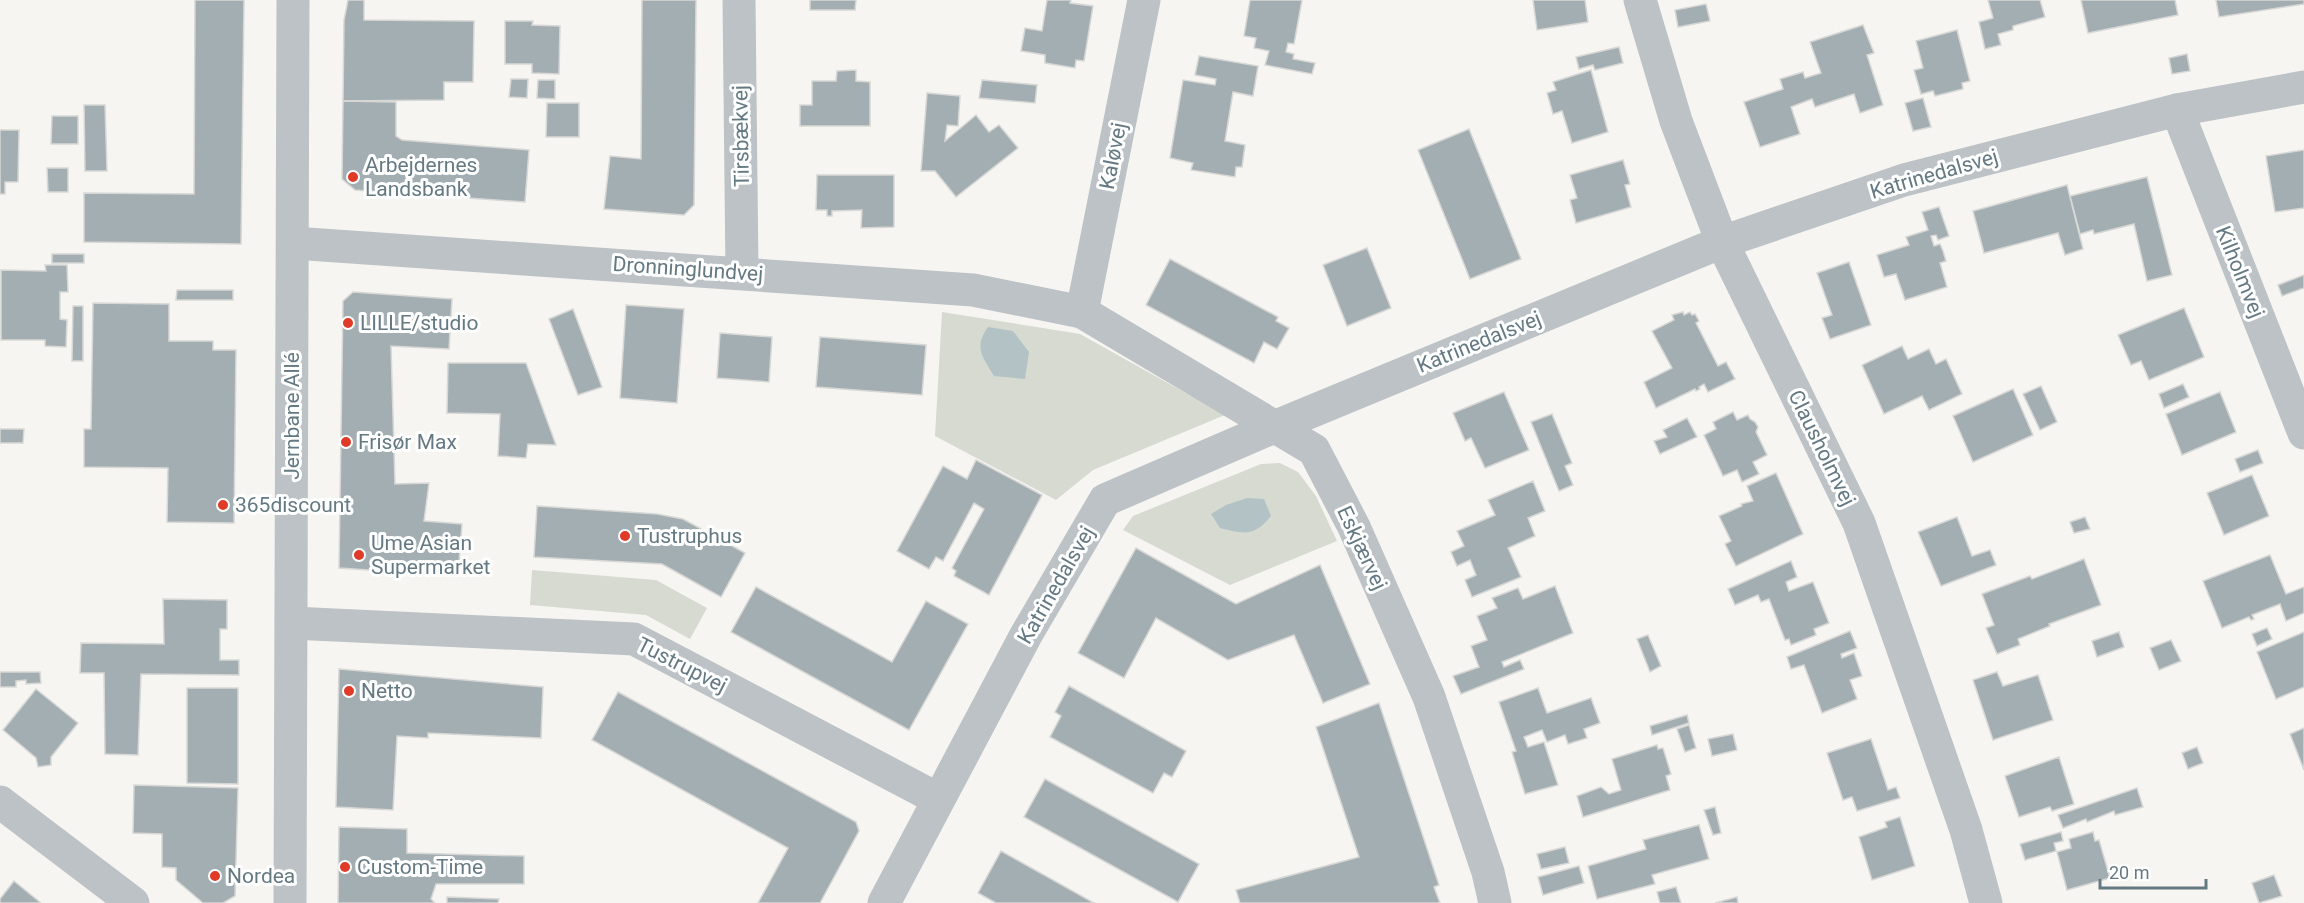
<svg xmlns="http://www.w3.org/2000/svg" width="2304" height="903" font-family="Roboto,sans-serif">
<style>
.green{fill:#d6dad1}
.water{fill:#b3c3c5}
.building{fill:#a3aeb2;stroke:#d7d7d5;stroke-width:1.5}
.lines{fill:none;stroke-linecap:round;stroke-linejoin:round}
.minor{stroke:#bcc2c5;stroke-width:33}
.poi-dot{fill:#e03a28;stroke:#fff;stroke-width:2}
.labels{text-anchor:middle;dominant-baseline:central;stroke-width:6;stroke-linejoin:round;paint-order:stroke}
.street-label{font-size:21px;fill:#657983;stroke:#fff}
.poi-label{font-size:21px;fill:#657983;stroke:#fff;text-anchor:start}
</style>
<rect width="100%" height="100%" fill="#f6f5f2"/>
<!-- green -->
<g class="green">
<path d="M 942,312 L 1080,334 L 1225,415 L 1093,470 L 1056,500 L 935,436 Z"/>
<path d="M 1280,463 L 1298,472 L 1316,496 L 1337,541 L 1230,585 L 1123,530 L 1133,516 L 1261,464 Z"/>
<path d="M 532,570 L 656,580 L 707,608 L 690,639 L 646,615 L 530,605 Z"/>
</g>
<!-- water -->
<g class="water">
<path d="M 988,327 L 1013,331 L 1029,352 L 1025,379 L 994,376 C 983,357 973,348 988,327 Z"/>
<path d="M 1247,498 L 1264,499 L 1271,516 C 1254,537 1245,534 1220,528 L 1211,514 L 1226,505 Z"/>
</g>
<!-- building -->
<g class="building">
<path d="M 195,0 L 244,0 L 241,244 L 84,242 L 84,193 L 194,194 Z"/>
<path d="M 348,0 L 364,0 L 364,20 L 474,21 L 473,82 L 444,82 L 444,100 L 343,101 L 344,20 Z"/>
<path d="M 642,0 L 696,0 L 694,205 L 684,215 L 604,209 L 610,156 L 641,159 Z"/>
<path d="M 810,0 L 856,0 L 855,10 L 810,10 Z"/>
<path d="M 1047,0 L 1071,0 L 1070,3 L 1093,6 L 1084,61 L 1076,60 L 1075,68 L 1045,63 L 1045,55 L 1021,51 L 1025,28 L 1042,31 Z"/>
<path d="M 1250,0 L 1302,0 L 1294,44 L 1288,43 L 1286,52 L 1294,54 L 1293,59 L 1315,63 L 1312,74 L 1265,65 L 1269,51 L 1254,48 L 1256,38 L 1244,36 Z"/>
<path d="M 1533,0 L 1585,0 L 1588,22 L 1537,30 Z"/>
<path d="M 1988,0 L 2040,0 L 2045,17 L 2013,26 L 2013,30 L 1998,34 L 2001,45 L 1985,49 L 1979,22 L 1993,18 Z"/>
<path d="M 2081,0 L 2175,0 L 2178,15 L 2088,33 Z"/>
<path d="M 2216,0 L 2304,0 L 2304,4 L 2219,17 Z"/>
<path d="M 1706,4 L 1710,21 L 1678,27 L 1675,10 Z"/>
<path d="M 505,21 L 533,21 L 532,25 L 560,26 L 559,74 L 532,73 L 532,64 L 505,64 Z"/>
<path d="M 1863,25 L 1874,53 L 1867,55 L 1883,105 L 1860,113 L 1854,94 L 1815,107 L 1812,99 L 1791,107 L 1800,134 L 1760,147 L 1744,102 L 1783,89 L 1780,79 L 1803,72 L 1805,78 L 1821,73 L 1810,42 Z"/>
<path d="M 1957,30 L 1970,81 L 1962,83 L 1963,89 L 1935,96 L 1933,91 L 1921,94 L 1914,70 L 1923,68 L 1916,41 Z"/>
<path d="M 1619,47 L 1623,63 L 1595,70 L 1593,65 L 1579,69 L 1576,57 Z"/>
<path d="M 2187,54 L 2190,71 L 2172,74 L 2169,58 Z"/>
<path d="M 1199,56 L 1258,66 L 1253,96 L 1233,92 L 1225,141 L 1245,145 L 1242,167 L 1236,167 L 1235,177 L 1191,170 L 1193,163 L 1170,158 L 1183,80 L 1215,85 L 1216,79 L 1195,75 Z"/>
<path d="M 856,70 L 856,81 L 870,82 L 870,126 L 800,126 L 800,105 L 812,105 L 812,81 L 836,81 L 837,71 Z"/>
<path d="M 1591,70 L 1608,132 L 1572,143 L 1562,111 L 1553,114 L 1547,93 L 1556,90 L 1553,82 Z"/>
<path d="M 511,79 L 528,79 L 527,98 L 509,97 Z"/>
<path d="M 538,80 L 555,80 L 555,99 L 537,98 Z"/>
<path d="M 982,80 L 1037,85 L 1035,103 L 979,98 Z"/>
<path d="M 927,93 L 960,96 L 958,126 L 947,125 L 945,141 L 976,115 L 989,132 L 999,125 L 1018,148 L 956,197 L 935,171 L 921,171 Z"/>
<path d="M 1923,98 L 1931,127 L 1913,131 L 1905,103 Z"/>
<path d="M 343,101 L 396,102 L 396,136 L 402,140 L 529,150 L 525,202 L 355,190 L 342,179 Z"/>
<path d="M 547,103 L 579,103 L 579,137 L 546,137 Z"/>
<path d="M 84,105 L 105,105 L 107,171 L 85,171 Z"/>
<path d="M 52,116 L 78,116 L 78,144 L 51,144 Z"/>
<path d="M 1469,129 L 1521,259 L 1470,279 L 1418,150 Z"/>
<path d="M 0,130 L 19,130 L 18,182 L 5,182 L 5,194 L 0,194 Z"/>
<path d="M 2304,150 L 2304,208 L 2275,212 L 2266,156 Z"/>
<path d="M 1623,160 L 1630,184 L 1625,185 L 1631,207 L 1576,223 L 1570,200 L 1577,198 L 1570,175 Z"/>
<path d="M 47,168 L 68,168 L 68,192 L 48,192 Z"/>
<path d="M 817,175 L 894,175 L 894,227 L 861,228 L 862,210 L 832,211 L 832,216 L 827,216 L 827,210 L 816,210 Z"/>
<path d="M 2147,177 L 2172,275 L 2147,281 L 2134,224 L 2094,234 L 2093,230 L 2080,234 L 2070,196 Z"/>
<path d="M 2067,185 L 2083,249 L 2065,255 L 2058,233 L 1984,253 L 1973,211 Z"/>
<path d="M 1939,207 L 1949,236 L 1938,240 L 1936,235 L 1931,236 L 1934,246 L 1940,244 L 1943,251 L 1946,261 L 1940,263 L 1947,287 L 1905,300 L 1896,274 L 1884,277 L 1877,255 L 1909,245 L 1906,237 L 1928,230 L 1922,212 Z"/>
<path d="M 1367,248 L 1391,308 L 1347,326 L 1323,265 Z"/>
<rect x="52" y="254" width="32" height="9"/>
<path d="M 1170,259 L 1278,317 L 1276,321 L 1289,328 L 1277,349 L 1264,342 L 1254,363 L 1146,305 Z"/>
<path d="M 1849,262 L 1871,325 L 1830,339 L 1822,318 L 1832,315 L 1817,273 Z"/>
<path d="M 45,265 L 67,265 L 68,292 L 60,292 L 60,319 L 67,320 L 66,347 L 45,346 L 45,340 L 1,340 L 1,270 L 46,271 Z"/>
<path d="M 2304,275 L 2304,288 L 2282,296 L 2278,285 Z"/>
<path d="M 177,290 L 233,290 L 233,300 L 176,300 Z"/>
<path d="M 353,292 L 452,299 L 449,349 L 391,346 L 395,484 L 429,483 L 424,521 L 462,524 L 458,576 L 339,568 L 343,301 Z"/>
<path d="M 93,303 L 169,304 L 169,341 L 213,341 L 213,350 L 236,350 L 234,523 L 167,522 L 168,468 L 84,467 L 84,429 L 91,429 Z"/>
<path d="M 626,305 L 684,309 L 677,403 L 620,398 Z"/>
<path d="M 73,306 L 83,306 L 83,361 L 72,361 Z"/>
<path d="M 2184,308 L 2204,357 L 2149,380 L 2141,361 L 2131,365 L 2118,335 Z"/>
<path d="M 573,309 L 602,387 L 578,395 L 549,319 Z"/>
<path d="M 1683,312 L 1684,315 L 1690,312 L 1692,315 L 1695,314 L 1699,321 L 1696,323 L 1718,366 L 1726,362 L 1735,379 L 1708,392 L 1704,384 L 1699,387 L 1700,389 L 1696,391 L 1695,389 L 1656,408 L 1644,382 L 1672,368 L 1652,331 L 1674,320 L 1672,315 Z"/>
<path d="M 720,333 L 772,337 L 769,382 L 717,378 Z"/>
<path d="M 820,337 L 926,345 L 922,395 L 816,387 Z"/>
<path d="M 1902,346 L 1908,359 L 1929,349 L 1936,364 L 1946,359 L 1962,394 L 1929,410 L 1922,396 L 1884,414 L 1862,365 Z"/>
<path d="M 448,363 L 526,363 L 556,445 L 528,444 L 526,458 L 498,456 L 500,414 L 447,413 Z"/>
<path d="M 2183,384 L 2189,397 L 2164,408 L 2159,394 Z"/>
<path d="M 2041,386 L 2057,422 L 2040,430 L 2023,394 Z"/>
<path d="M 2013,389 L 2033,435 L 1973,462 L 1953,416 Z"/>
<path d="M 1504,392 L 1529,450 L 1485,468 L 1471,438 L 1465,441 L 1453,413 Z"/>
<path d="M 2220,392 L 2236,432 L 2182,455 L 2166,414 Z"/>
<path d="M 1733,412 L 1737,420 L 1748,415 L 1750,419 L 1755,422 L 1758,427 L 1756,432 L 1767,455 L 1753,462 L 1759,474 L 1742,482 L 1737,470 L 1723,476 L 1704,435 L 1716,429 L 1713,422 Z"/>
<path d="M 1552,414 L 1572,463 L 1565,466 L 1573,485 L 1559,491 L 1531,422 Z"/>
<path d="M 1687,418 L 1697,437 L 1660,454 L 1654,441 L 1667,437 L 1663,430 Z"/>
<path d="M 0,429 L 24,429 L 23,443 L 0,443 Z"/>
<path d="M 2258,450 L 2263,463 L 2240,472 L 2235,459 Z"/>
<path d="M 976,460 L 1042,495 L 989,595 L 954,576 L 956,571 L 952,568 L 984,509 L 974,503 L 943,561 L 936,557 L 929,569 L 897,551 L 943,466 L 967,479 Z"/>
<path d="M 1776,473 L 1803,534 L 1736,566 L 1725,544 L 1731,541 L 1719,516 L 1742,506 L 1741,504 L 1753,501 L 1747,486 Z"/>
<path d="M 2252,475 L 2269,516 L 2224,535 L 2207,493 Z"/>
<path d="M 1533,481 L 1545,511 L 1528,518 L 1535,536 L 1508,548 L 1521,577 L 1472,597 L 1465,580 L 1476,575 L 1470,560 L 1457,566 L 1451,552 L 1464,546 L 1457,531 L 1495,515 L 1488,500 Z"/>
<path d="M 537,506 L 657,514 L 683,519 L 745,553 L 721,597 L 662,564 L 534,557 Z"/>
<path d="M 1957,517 L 1972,556 L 1990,550 L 1996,565 L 1941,586 L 1918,532 Z"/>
<path d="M 2085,517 L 2090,529 L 2074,533 L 2070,522 Z"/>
<path d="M 1136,548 L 1236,604 L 1320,565 L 1370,684 L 1323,703 L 1294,635 L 1228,660 L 1156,618 L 1124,678 L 1078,653 Z"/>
<path d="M 2270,555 L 2286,594 L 2304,587 L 2304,613 L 2286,621 L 2280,604 L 2252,615 L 2254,619 L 2251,620 L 2249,617 L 2222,628 L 2203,581 Z"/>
<path d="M 2084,559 L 2101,605 L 2049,624 L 2050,626 L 2018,639 L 2020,645 L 1997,654 L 1986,628 L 1994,625 L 1982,594 L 2030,576 L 2032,579 Z"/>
<path d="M 1791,561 L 1797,577 L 1786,582 L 1789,591 L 1813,582 L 1829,623 L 1814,629 L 1816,635 L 1791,645 L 1789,639 L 1785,640 L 1769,599 L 1761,602 L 1758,595 L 1735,605 L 1728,589 Z"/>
<path d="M 1555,586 L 1573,633 L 1502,662 L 1504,667 L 1520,660 L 1524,669 L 1461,694 L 1453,676 L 1479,667 L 1471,646 L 1487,640 L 1477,616 L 1497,608 L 1492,598 L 1518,588 L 1523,599 Z"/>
<path d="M 756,587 L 892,662 L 926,601 L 968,624 L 909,730 L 731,632 Z"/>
<path d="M 163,599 L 227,600 L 227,629 L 220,629 L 220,660 L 239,660 L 239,675 L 141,674 L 138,755 L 105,754 L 104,673 L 80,673 L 81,643 L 164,644 Z"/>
<path d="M 2267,628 L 2272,639 L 2257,646 L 2252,634 Z"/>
<path d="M 1850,631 L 1857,648 L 1841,654 L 1842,658 L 1854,653 L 1862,676 L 1850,680 L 1857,699 L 1822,713 L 1804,665 L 1791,669 L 1787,657 Z"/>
<path d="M 2119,632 L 2124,647 L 2097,657 L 2092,641 Z"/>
<path d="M 2304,632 L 2304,687 L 2276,699 L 2257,652 Z"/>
<path d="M 1648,635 L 1661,666 L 1650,672 L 1637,639 Z"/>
<path d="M 2171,640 L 2181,661 L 2159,670 L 2150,648 Z"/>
<path d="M 339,669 L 543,687 L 541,738 L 428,733 L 428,738 L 397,736 L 393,810 L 336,807 Z"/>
<path d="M 0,672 L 40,672 L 41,683 L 26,684 L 26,680 L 16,681 L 16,687 L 0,687 Z"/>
<path d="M 1997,672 L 2003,686 L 2038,675 L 2053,720 L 1993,740 L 1973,680 Z"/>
<path d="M 1069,686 L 1186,751 L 1172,777 L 1164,773 L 1153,793 L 1050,737 L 1061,716 L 1055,712 Z"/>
<path d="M 187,688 L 238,688 L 238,784 L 187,783 Z"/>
<path d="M 1538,688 L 1547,713 L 1591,698 L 1600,723 L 1584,729 L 1587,738 L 1568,744 L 1565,735 L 1547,742 L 1542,730 L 1524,737 L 1528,747 L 1544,742 L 1558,785 L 1525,794 L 1512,752 L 1516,751 L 1499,702 Z"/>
<path d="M 36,689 L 78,723 L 51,757 L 51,765 L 38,767 L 36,758 L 3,730 Z"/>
<path d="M 618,692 L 856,822 L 859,831 L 820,903 L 758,903 L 788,848 L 592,740 Z"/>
<path d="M 1379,703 L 1439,885 L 1434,887 L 1440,903 L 1240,903 L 1236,890 L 1359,857 L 1316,727 Z"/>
<path d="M 1687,715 L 1689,723 L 1652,735 L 1650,726 Z"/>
<path d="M 1689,725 L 1696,748 L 1685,752 L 1677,729 Z"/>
<path d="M 2304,728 L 2304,770 L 2290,734 Z"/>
<path d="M 1733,734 L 1737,750 L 1712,756 L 1708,739 Z"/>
<path d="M 1871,739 L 1888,790 L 1896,787 L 1900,798 L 1857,811 L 1852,797 L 1843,800 L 1827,753 Z"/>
<path d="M 1657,745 L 1658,749 L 1663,748 L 1671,774 L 1666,776 L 1670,790 L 1583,817 L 1577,796 L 1601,787 L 1609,794 L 1621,790 L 1612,759 Z"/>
<path d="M 2197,747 L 2203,763 L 2188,769 L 2182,753 Z"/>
<path d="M 2059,757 L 2074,804 L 2052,811 L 2050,807 L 2019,817 L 2005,776 Z"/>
<path d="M 1045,779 L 1199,864 L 1178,902 L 1024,817 Z"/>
<path d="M 134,785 L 238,788 L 235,896 L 223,903 L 203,903 L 176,880 L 176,868 L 162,867 L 162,834 L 133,833 Z"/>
<path d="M 2137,788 L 2143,807 L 2115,815 L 2114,811 L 2087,822 L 2086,819 L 2063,828 L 2058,815 Z"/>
<path d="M 1715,807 L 1721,833 L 1713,835 L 1704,810 Z"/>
<path d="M 1900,817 L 1915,866 L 1872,880 L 1859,837 L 1887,827 L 1885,822 Z"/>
<path d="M 1699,825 L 1709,859 L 1652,875 L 1655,884 L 1597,899 L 1588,866 L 1646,849 L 1643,840 Z"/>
<path d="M 339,827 L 407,829 L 407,853 L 524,856 L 524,884 L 436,884 L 431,899 L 435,903 L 338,903 Z"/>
<path d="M 2061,832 L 2063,841 L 2054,843 L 2056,851 L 2025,860 L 2020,844 Z"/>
<path d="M 2093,832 L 2095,841 L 2099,840 L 2110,878 L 2067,890 L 2057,852 L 2071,848 L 2069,839 Z"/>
<path d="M 1565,847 L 1569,863 L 1541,869 L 1537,854 Z"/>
<path d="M 1001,851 L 1094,903 L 996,903 L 978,893 Z"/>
<path d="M 1579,866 L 1584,883 L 1543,895 L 1538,877 Z"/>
<path d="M 2274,875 L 2282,896 L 2259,903 L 2252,883 Z"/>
<path d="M 14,881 L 41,903 L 0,903 L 0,899 Z"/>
<path d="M 1676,887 L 1681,903 L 1660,903 L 1657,892 Z"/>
<path d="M 447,897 L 499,899 L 498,903 L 447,903 Z"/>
<path d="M 1737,897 L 1738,903 L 1715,903 Z"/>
</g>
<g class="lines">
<!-- minor -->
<g class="minor">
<path d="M 739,0 L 742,273"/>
<path d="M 1640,0 L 1676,121 L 1722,242 L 1859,523 L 1966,830 L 1986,903"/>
<path d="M 2177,110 L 2304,433"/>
<path d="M 293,243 L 973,290 L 1082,312 L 1314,450 L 1354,527 L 1429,697 L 1488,872 L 1495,903"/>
<path d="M 1082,312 L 1144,0"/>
<path d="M 292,623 L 634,639 L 938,799"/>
<path d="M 0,802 L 133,903"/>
<path d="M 290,903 L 293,0"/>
<path d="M 884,903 L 1026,635 L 1105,500 L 1274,427 L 1722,242 L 1904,180 L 2177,110 L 2304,87"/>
</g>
</g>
<!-- markers -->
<g class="poi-dot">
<circle cx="353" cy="177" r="6"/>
<circle cx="348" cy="323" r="6"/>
<circle cx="346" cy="442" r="6"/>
<circle cx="223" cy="505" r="6"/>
<circle cx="625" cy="536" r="6"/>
<circle cx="359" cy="555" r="6"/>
<circle cx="349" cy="691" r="6"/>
<circle cx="345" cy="867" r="6"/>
<circle cx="215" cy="876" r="6"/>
</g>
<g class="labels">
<!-- street labels -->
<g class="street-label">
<text transform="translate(741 136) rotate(-91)">Tirsbækvej</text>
<text transform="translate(1113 156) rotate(-79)">Kaløvej</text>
<text transform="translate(1934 174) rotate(-16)">Katrinedalsvej</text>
<text transform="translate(688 269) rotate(4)">Dronninglundvej</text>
<text transform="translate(2240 272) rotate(68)">Kilholmvej</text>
<text transform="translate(1479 342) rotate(-22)">Katrinedalsvej</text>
<text transform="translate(292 416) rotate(-90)">Jernbane Allé</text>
<text transform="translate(1822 448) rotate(64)">Clausholmvej</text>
<text transform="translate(1362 548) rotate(65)">Eskjærvej</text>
<text transform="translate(1056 585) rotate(-60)">Katrinedalsvej</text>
<text transform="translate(682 665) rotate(27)">Tustrupvej</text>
</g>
<!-- poi labels -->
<g class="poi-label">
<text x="365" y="165">Arbejdernes<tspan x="365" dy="24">Landsbank</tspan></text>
<text x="360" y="323">LILLE/studio</text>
<text x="358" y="442">Frisør Max</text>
<text x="235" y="505">365discount</text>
<text x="637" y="536">Tustruphus</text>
<text x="371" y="543">Ume Asian<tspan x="371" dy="24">Supermarket</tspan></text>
<text x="361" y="691">Netto</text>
<text x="357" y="867">Custom-Time</text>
<text x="227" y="876">Nordea</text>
</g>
</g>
<!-- scale -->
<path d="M2100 879v9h106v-9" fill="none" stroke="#657983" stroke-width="3"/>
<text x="2109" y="879" font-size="18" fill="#657983" stroke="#ffffff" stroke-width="4.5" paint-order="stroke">20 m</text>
</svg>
